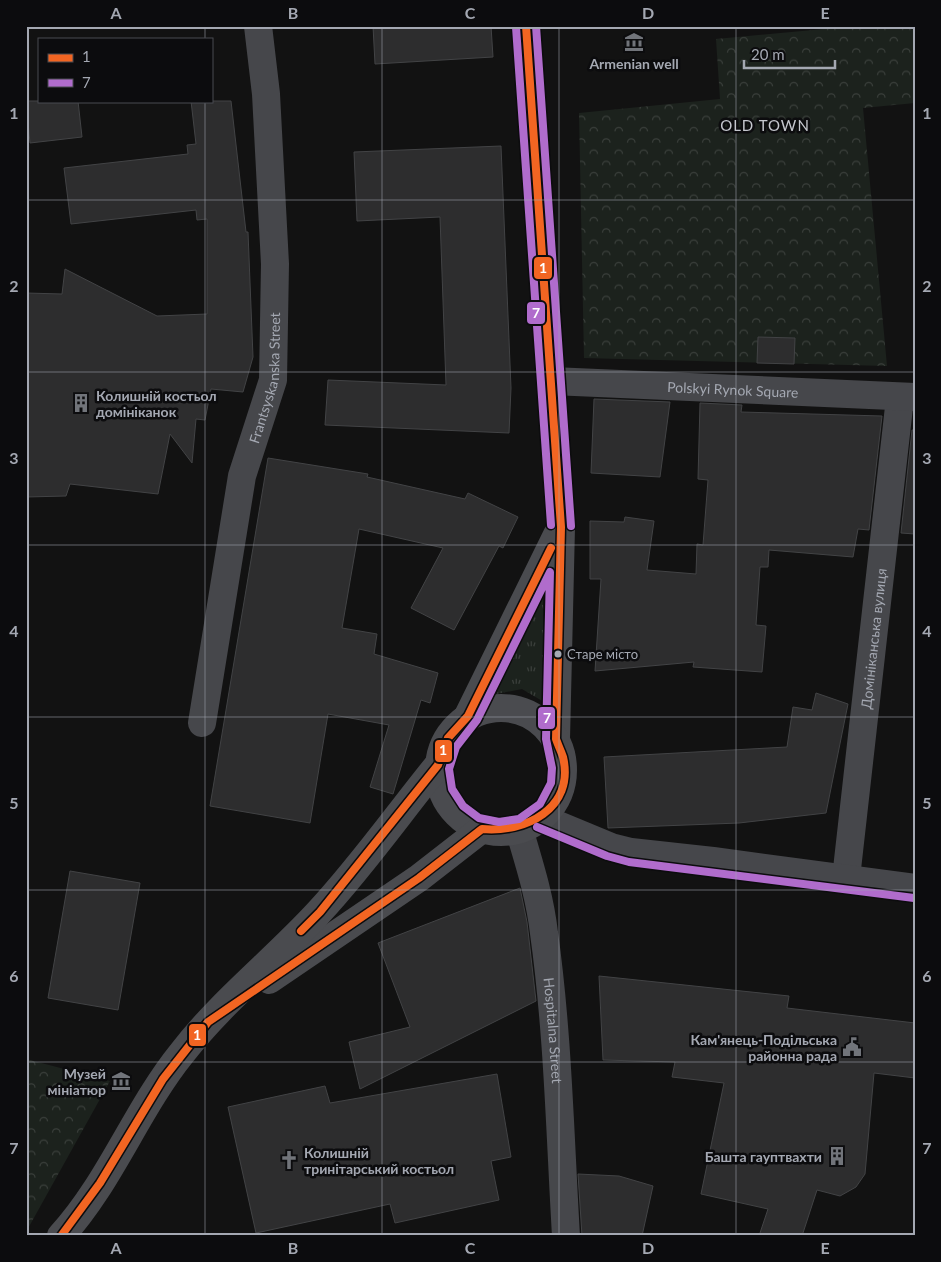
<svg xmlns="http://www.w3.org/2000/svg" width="941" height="1262" font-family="Lato,sans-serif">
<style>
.grass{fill:url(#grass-tufts)}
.park{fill:url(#park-crowns)}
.building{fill:#2d2d2e;stroke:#424345}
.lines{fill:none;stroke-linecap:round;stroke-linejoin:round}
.pedestrian{stroke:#46474b;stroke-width:28}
.minor{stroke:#46474b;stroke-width:28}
.secondary{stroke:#4a4b4f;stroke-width:28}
.bus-1-casing{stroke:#0c0c0e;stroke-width:11}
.bus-2-casing{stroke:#0c0c0e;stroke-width:11}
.bus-1{stroke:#f26522;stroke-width:8}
.bus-2{stroke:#b06ccc;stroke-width:8}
.grid{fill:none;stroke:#a4a8b2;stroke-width:1;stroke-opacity:0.55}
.bus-dot{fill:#a4a8b2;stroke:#0c0c0e;stroke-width:2}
.labels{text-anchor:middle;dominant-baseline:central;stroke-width:5;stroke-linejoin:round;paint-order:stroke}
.bus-label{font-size:13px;fill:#a4a8b2;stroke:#0c0c0e;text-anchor:start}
.poi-label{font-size:14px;font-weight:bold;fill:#a4a8b2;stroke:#0c0c0e;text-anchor:end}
.street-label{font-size:14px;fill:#a4a8b2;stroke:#0c0c0e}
.neighbourhood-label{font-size:15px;letter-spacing:1px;fill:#c5c7ce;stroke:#0c0c0e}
.line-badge{stroke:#0c0c0e;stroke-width:2}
.badge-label{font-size:14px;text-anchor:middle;font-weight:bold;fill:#fff}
.neatline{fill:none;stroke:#a4a8b2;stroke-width:2}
.grid-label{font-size:16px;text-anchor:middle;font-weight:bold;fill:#a4a8b2}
</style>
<defs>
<pattern id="grass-tufts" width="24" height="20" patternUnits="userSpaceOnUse" patternTransform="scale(1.25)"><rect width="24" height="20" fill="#1c221d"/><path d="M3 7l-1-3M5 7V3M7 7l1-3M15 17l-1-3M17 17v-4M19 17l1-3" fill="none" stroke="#3a3f3b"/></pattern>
<pattern id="park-crowns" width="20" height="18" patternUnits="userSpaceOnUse" patternTransform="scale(1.25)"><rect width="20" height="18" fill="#1c221d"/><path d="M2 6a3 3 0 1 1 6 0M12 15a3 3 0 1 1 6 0" fill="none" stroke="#3a3f3b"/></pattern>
</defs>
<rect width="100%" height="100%" fill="#121212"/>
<!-- grass -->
<path class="grass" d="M 543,585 L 544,702 L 522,689 L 496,694 Z"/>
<!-- park -->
<g class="park">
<path d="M 856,26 L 915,26 L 915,103 L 863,108 L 887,366 L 584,358 L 579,113 L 720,99 L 716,39 Z"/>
<path d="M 26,1059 L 110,1081 L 26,1232 Z"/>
</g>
<!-- building -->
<g class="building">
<path d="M 373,26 L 491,26 L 493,57 L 375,64 Z"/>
<path d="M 26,101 L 78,101 L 82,137 L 30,143 Z"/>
<path d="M 191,101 L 231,101 L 246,232 L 248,232 L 253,357 L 243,392 L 211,389 L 205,420 L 196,419 L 192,463 L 170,434 L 158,494 L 70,484 L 66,496 L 26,497 L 26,293 L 62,294 L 65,269 L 157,316 L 207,314 L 207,219 L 197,220 L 196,210 L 71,224 L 64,168 L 188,154 L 187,145 L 196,144 Z"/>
<path d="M 501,146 L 511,388 L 509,433 L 325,425 L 328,380 L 446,385 L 440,217 L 357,221 L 354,152 Z"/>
<path d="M 758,337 L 795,338 L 794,364 L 757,363 Z"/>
<path d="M 594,399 L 670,402 L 660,477 L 591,473 Z"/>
<path d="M 700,403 L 742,405 L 741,412 L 882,416 L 869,530 L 858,529 L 853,557 L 769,550 L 768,567 L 760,567 L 756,625 L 766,626 L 762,672 L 693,667 L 694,662 L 595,671 L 601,579 L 590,579 L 590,521 L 624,522 L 625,517 L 654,521 L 647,570 L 696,574 L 697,544 L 703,545 L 708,480 L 698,479 Z"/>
<path d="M 912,430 L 915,430 L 915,534 L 901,533 Z"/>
<path d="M 268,458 L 368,474 L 367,477 L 465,499 L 468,493 L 518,517 L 503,548 L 499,546 L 454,630 L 411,608 L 443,548 L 359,529 L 342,628 L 377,634 L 374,654 L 438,673 L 430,703 L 421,700 L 393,794 L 370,787 L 389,725 L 328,714 L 310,823 L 210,806 Z"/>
<path d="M 816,693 L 848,704 L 826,813 L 739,823 L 608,828 L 604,757 L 787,747 L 793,707 L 812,710 Z"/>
<path d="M 70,871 L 140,883 L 118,1010 L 48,998 Z"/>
<path d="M 520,888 L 527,922 L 536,1001 L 360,1089 L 349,1042 L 410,1027 L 378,943 Z"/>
<path d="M 599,976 L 789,996 L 787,1008 L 915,1023 L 915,1078 L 874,1073 L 865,1174 L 856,1187 L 840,1196 L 817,1190 L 802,1236 L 759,1236 L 768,1209 L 701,1194 L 724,1083 L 672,1077 L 675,1062 L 603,1060 Z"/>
<path d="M 497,1074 L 511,1157 L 491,1161 L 499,1200 L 395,1223 L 390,1204 L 256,1233 L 228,1107 L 325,1086 L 330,1103 Z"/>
<path d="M 578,1174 L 619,1176 L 653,1186 L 642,1236 L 582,1236 Z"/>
</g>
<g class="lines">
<!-- pedestrian -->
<path class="pedestrian" id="s1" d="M 846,878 L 900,398"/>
<!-- minor -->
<g class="minor">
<path id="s2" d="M 552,381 L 915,397"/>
<path id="s3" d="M 202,723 L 242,476 L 273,380 L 275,264 L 266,94 L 258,26"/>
<path d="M 541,818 L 611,847 L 631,852 L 713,861 L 915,888"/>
<path id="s4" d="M 519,829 C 529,863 540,897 544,933 C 558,1033 560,1135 566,1236"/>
</g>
<!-- secondary -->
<g class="secondary">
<path d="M 526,26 L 561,527 L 556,739"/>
<circle cx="501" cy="770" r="62"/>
<path d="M 468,716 L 557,535"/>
<path d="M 269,980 L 419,878 L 482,829"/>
<path d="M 61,1236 C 111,1181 136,1110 182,1053 C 222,1001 275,960 319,912 C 361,867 399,813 438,765"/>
</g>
<!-- bus-1 casing -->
<g class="bus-1-casing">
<g id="bus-1">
<path d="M 301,931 L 320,912 L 438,765 L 448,738 L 468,716 L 551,548"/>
<path d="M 61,1236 L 100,1183 L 163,1079 L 208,1022 L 419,878 L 482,829 C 525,833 575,809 563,757 C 561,751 558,745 556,739 L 561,527 L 526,26"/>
</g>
</g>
<!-- bus-2 casing -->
<g class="bus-2-casing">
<g id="bus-2">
<path d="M 536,26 L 571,526"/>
<path d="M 516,27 L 551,525"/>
<path d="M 550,572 L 546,739 L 552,768 L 551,783 L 540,804 L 519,819 L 499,822 L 479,818 L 463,806 L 452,789 L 449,769 L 456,747 L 477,720 Z"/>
<path d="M 537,827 L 607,856 L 629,862 L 914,898"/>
</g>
</g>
<!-- bus-1 -->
<use href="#bus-1" class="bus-1"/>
<!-- bus-2 -->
<use href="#bus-2" class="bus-2"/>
</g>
<!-- grid -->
<path class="grid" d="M 205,26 L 205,39M 382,26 L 382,1236M 559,26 L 559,1236M 736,26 L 736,1236M 205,101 L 205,1236M 26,200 L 915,200M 26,372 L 915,372M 26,545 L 915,545M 26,717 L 915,717M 26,890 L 915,890M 26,1062 L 915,1062"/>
<!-- icons -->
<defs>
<g id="museum-bare" transform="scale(1.5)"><path d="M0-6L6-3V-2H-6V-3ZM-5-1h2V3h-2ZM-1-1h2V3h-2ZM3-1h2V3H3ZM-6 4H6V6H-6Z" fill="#71747a" stroke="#0c0c0e" stroke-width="2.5" paint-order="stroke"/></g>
<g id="building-bare" transform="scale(1.5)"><path d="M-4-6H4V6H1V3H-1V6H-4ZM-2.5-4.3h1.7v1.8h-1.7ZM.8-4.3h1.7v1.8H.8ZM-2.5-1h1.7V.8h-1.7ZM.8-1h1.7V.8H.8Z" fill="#71747a" stroke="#0c0c0e" stroke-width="2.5" paint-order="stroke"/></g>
<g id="civic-bare" transform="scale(1.5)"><path d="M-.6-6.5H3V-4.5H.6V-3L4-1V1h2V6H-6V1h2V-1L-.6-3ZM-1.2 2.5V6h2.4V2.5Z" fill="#71747a" stroke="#0c0c0e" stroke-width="2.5" paint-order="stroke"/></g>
<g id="church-bare" transform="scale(1.5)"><path d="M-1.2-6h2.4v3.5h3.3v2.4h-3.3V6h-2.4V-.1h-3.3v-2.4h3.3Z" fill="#71747a" stroke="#0c0c0e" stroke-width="2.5" paint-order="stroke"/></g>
</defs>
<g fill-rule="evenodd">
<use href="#museum-bare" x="634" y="42"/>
<use href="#building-bare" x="81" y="403"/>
<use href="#civic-bare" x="852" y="1047"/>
<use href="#museum-bare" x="121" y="1081"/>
<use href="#building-bare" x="837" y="1156"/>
<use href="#church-bare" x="289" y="1160"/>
</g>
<!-- markers -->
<circle class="bus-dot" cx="558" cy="654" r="4.5"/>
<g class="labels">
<!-- bus labels -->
<g class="bus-label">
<text x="567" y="654">Старе місто</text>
</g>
<!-- poi labels -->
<g class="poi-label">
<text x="634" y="63" text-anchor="middle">Armenian well</text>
<text x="96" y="395" text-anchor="start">Колишній костьол<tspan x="96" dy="16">домініканок</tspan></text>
<text x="837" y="1039">Кам'янець-Подільська<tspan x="837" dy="16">районна рада</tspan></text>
<text x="106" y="1073">Музей<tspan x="106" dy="16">мініатюр</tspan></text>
<text x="304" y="1152" text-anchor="start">Колишній<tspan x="304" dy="16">тринітарський костьол</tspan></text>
<text x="822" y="1156">Башта гауптвахти</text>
</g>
<!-- street labels -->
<g class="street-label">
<text stroke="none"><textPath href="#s3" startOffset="352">Frantsyskanska Street</textPath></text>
<text stroke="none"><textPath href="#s2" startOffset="181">Polskyi Rynok Square</textPath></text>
<text stroke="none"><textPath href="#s1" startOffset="241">Домініканська вулиця</textPath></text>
<text stroke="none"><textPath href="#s4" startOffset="205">Hospitalna Street</textPath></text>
</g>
<!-- neighbourhood labels -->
<g class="neighbourhood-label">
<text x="765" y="125">OLD TOWN</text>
</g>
</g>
<g class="line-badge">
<rect x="533" y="256" width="20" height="24" rx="5" fill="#f26522"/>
<rect x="526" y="301" width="20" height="24" rx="5" fill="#b06ccc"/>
<rect x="537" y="706" width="19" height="24" rx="5" fill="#b06ccc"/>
<rect x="434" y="739" width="19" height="24" rx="5" fill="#f26522"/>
<rect x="188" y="1023" width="19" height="24" rx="5" fill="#f26522"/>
</g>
<g class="badge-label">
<text x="543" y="273">1</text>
<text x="536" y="318">7</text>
<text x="547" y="723">7</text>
<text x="443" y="755">1</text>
<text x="197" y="1040">1</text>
</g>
<!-- border -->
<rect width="941" height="1262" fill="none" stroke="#0c0c0e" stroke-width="55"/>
<!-- legend -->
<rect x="38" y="38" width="175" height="65" fill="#0c0c0e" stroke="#494a50"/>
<rect x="48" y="54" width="25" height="8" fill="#f26522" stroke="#494a50"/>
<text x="82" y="62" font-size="15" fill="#a4a8b2">1</text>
<rect x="48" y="79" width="25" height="8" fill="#b06ccc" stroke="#494a50"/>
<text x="82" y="88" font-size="15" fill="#a4a8b2">7</text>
<!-- scale -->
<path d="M744 60v8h91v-8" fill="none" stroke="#a4a8b2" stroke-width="2.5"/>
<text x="751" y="60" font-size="15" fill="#a4a8b2" stroke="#0c0c0e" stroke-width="4" paint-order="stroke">20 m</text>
<rect x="28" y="28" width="886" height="1206" class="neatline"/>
<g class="grid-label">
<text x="116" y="19">A</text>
<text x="293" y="19">B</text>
<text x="470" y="19">C</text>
<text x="648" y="19">D</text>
<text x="825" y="19">E</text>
<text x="14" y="119">1</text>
<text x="927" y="119">1</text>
<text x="14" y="292">2</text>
<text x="927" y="292">2</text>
<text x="14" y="464">3</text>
<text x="927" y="464">3</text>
<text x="14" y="637">4</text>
<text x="927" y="637">4</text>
<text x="14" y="809">5</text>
<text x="927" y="809">5</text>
<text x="14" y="982">6</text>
<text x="927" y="982">6</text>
<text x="14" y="1154">7</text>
<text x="927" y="1154">7</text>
<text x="116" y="1254">A</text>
<text x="293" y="1254">B</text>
<text x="470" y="1254">C</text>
<text x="648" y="1254">D</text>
<text x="825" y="1254">E</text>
</g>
</svg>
